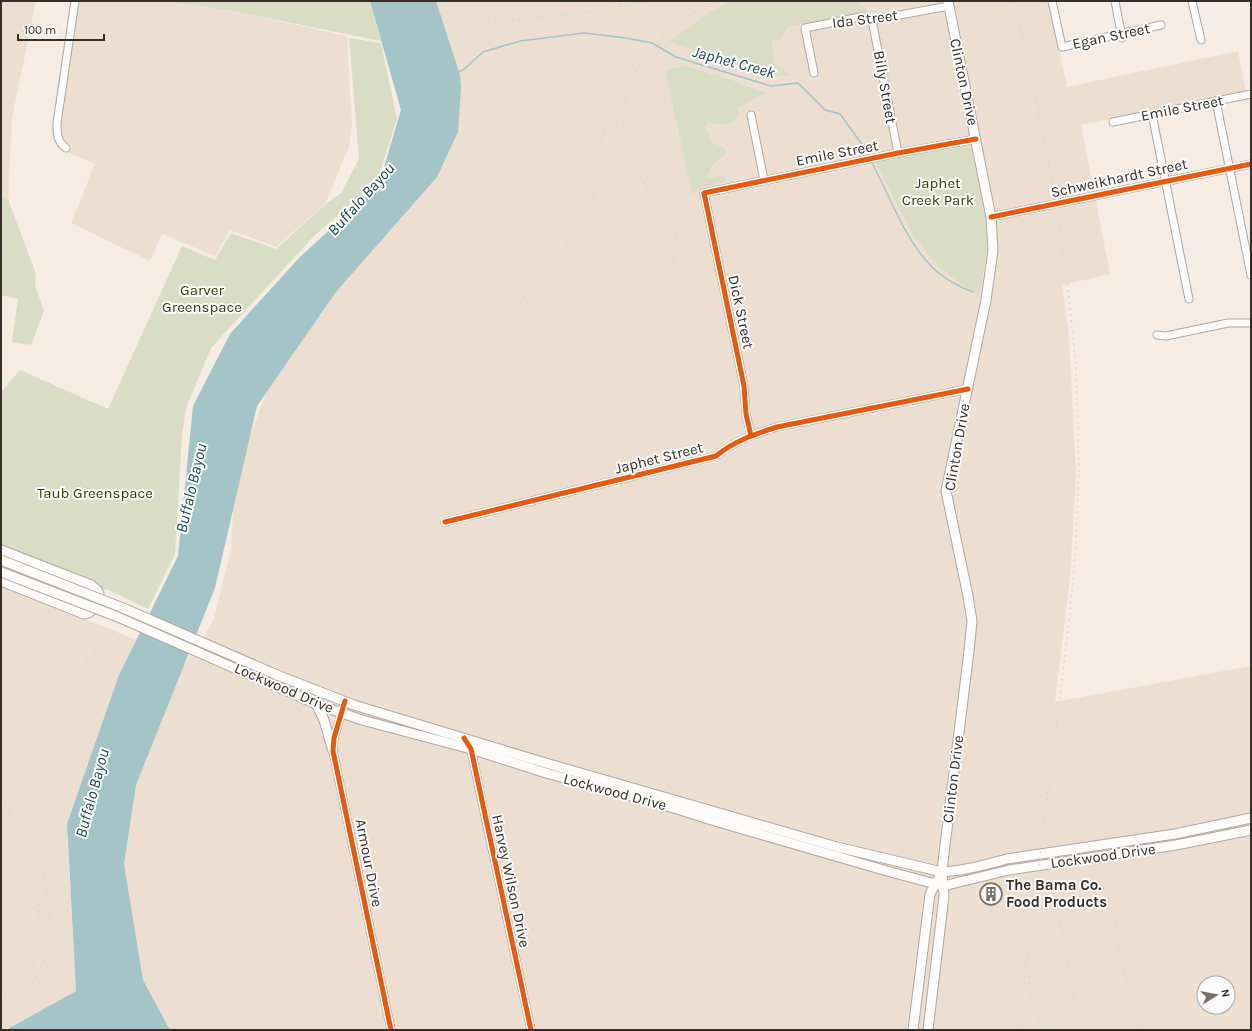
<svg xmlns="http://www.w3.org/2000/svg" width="1252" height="1031" font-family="Karla,sans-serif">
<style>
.industrial{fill:#ecdfd2;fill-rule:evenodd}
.green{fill:#d9ddc6}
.water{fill:#a4c4c8}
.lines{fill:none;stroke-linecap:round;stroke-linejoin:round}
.stream{stroke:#a4c4c8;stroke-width:1.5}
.minor-casing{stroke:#afa7a0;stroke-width:9}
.major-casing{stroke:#afa7a0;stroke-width:11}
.minor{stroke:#fefcfb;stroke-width:7}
.major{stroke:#fefcfb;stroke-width:9}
.rail{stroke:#dcd8d5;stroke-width:1.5;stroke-dasharray:2 4;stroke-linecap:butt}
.major-bridge-casing{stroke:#afa7a0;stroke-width:11;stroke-linecap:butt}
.major-bridge{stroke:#fefcfb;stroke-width:9}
.cycleway-casing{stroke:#fcfcfc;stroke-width:8}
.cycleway{stroke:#e8590c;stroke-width:5}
.labels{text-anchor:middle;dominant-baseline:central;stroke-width:4;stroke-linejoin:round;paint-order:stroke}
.street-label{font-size:15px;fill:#362f28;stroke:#fcfcfc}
.park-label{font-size:15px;fill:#2e4207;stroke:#fcfcfc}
.poi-label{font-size:15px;font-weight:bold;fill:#362f28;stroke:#fcfcfc;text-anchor:start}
.water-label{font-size:16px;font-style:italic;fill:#1b4850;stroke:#fcfcfc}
</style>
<rect width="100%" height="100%" fill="#f6ece3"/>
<!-- industrial -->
<g class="industrial">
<path d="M 1,1 L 36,1 L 12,118 L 8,199 L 1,196 Z"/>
<path d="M 71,1 L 163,1 L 227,10 L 347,36 L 352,123 L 349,147 L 325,204 L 276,247 L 230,230 L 215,256 L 162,234 L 150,261 L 71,223 L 95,164 L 60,149 L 51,134 Z"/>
<path d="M 436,1 L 1049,1 L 1067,87 L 1238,51 L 1246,92 L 1081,125 L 1110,274 L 1062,285 L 1069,335 L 1076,474 L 1070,578 L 1055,702 L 1251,666 L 1251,1030 L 170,1030 L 143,980 L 124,864 L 139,762 L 181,670 L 213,622 L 231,549 L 235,478 L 266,393 L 336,292 L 437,177 L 460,75 ZM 1204,983 L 1228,983 L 1228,1007 L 1204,1007 Z"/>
<path d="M 1,584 L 136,640 L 119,675 L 67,835 L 76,991 L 6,1030 L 1,1030 Z"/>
</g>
<!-- green -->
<g class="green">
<path d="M 163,1 L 370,1 L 381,41 L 227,10 Z"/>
<path d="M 733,1 L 859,1 L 870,13 L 789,26 L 780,39 L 771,40 L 775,63 L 791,75 L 776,76 L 768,79 L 737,65 L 669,42 L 709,12 Z"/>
<path d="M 349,38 L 381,43 L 397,119 L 377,181 L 314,236 L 211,348 L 186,408 L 182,436 L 175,554 L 148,609 L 106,589 L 102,591 L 86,580 L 1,546 L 1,392 L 20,370 L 108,409 L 182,246 L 215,260 L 231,233 L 276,249 L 327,203 L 341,193 L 359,159 Z"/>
<path d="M 685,66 L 726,78 L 765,93 L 738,108 L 739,116 C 724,128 726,125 709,122 L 706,125 L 705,129 L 709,133 L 709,141 L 724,148 L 726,151 L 726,155 C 716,160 709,168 707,178 L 724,175 L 726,182 L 702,187 L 700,191 L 692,193 L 665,70 Z"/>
<path d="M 970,143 C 976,173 986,207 987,237 C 988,256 982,276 979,295 C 963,285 945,274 933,260 C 907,232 893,195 876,162 L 904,155 Z"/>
<path d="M 1,196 L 8,199 L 36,274 L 35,285 L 44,311 L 31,345 L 12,342 L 18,299 L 1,295 L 2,277 C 0,271 1,261 3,254 L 1,253 Z"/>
</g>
<!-- water -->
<path class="water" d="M 370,1 L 436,1 L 460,75 L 461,89 L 458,132 L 437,177 L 336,292 L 257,406 L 215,588 L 136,785 L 124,864 L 143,980 L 170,1030 L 6,1030 L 76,991 L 67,824 L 119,675 L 178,556 L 193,406 L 230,334 L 299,258 L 379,184 L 401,110 Z"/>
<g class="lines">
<!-- stream -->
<g class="stream">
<path d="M 458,72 L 463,70 L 483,52 L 503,46 L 520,41 L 584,33 L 626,38 L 652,43 L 676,57 L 771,86 L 798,83 L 825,110 L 840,114 L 866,150 L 870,157"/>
<path d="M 871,161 C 889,194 904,238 930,265 C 941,277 959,287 973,292"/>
</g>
<!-- minor casing -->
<g class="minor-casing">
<g id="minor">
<path d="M 1052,1 L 1062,47 L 1161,25"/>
<path d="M 1115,1 L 1122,38"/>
<path d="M 1192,1 L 1201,40"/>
<path d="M 872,20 L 898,153"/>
<path d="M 814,73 L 805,28 L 860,17 L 872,20 L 949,6"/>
<path d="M 1216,101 L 1251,275"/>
<path d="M 1152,114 L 1189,299"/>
<path d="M 751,115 L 764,180"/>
<path d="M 1113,122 L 1251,94"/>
<path d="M 66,148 C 57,142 57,133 57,123 L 75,1"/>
<path d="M 991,217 L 1251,164"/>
<path d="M 1157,335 L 1166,336 L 1228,323 L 1251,323"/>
<path d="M 751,436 L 746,414 L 744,386 L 704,193 L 898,153 L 976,139"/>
<path d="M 445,522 L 716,456 C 734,441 755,434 777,427 L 968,389"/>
<path d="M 345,701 L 334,738 L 333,751 L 391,1030"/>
<path d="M 468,745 L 471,749 L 478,783 L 531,1030"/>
</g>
</g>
<!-- major casing -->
<g class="major-casing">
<g id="major">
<path d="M 1,550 L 91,585 L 97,590 L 99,594 C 97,604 94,613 84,614 L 1,581"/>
<path d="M 277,675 L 354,705 L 549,764 L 837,847 L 942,872 C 964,871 985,865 1007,859 L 1175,834 L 1251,818"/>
<path d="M 273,685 L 316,704 L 362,720 L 471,749 L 546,773 L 674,808 L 715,821 L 887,871 L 943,886 L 1009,870 L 1176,845 L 1251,830"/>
<path d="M 316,704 L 324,720 L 333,751"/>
<path d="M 913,1030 L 930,894 L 938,879"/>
<path d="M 928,1030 L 944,896 L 942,872 L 943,862 L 969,651 L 972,621 L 968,596 L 946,491 L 986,300 L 993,251 L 991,217 L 948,1"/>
</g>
</g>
<!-- minor -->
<use href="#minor" class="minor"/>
<!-- major -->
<use href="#major" class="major"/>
<!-- rail -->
<g class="rail">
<path d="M 863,1 C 872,9 876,21 880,32 L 902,136"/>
<path d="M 992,1 L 1006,18 L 1020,45"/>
<path d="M 1015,1 L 1044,136 L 1065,259 L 1076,368 L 1079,468 L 1076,546 L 1068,632 L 1018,1030"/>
<path d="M 470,24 L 593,12 L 648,1"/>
<path d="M 633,79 C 619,111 620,149 641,178 C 652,194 667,207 673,226 C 681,249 668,277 668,301"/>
<path d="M 520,302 C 545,274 572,247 588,213 C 600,186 597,157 605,130 C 609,117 614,102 621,90 C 628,78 638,67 648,57 C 668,34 688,11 718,1"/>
<path d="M 1,738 L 14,732 L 27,722 L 100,646"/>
<path d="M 1,788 C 13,798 22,810 29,824 C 43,852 55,918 48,949 C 41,975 24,997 1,1010"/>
<path d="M 1,798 C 12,811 19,824 24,839 C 34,886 53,936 27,981"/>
<path d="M 1108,885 L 1129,997 L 1137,1019 L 1145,1030"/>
<path d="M 1056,902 L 1074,996 L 1079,1010 L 1088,1030"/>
<path d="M 1028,976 L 1034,1005 L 1046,1030"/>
<path d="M 1,1004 L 18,985 L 26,971"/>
</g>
<!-- major-bridge casing -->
<g class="major-bridge-casing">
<g id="major-bridge">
<path d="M 1,560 L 123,608 L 277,675"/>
<path d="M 1,572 L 118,617 L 273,685"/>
</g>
</g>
<!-- major-bridge -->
<use href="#major-bridge" class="major-bridge"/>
<!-- cycleway casing -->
<g class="cycleway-casing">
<g id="cycleway">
<path d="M 991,217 L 1251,164"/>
<path d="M 751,436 L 746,414 L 744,386 L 704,193 L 898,153 L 976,139"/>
<path d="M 445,522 L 716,456 C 734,441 755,434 777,427 L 968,389"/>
<path d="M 345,701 L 334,738 L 333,751 L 391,1030"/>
<path d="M 464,738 L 471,749 L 531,1030"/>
</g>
</g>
<!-- cycleway -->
<use href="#cycleway" class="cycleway"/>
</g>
<!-- icons -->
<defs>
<g id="building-ring" transform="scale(1.15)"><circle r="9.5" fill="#fcfcfc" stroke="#797169" stroke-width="1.5"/><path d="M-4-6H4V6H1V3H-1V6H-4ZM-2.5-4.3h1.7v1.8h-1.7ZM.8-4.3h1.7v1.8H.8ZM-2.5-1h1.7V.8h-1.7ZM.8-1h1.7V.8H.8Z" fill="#797169"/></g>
</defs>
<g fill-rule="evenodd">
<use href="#building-ring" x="991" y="894"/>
</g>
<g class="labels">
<!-- street labels -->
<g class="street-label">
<text transform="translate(865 19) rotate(-7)">Ida Street</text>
<text transform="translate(1111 36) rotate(-12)">Egan Street</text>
<text transform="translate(964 82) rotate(78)">Clinton Drive</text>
<text transform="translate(885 87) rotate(80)">Billy Street</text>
<text transform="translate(1182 108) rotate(-11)">Emile Street</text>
<text transform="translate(837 153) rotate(-11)">Emile Street</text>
<text transform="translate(1119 178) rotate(-12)">Schweikhardt Street</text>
<text transform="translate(741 312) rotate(78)">Dick Street</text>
<text transform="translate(957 447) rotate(-80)">Clinton Drive</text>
<text transform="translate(659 458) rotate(-14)">Japhet Street</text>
<text transform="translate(284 688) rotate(23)">Lockwood Drive</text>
<text transform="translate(953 779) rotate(-83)">Clinton Drive</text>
<text transform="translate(615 792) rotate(15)">Lockwood Drive</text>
<text transform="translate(1103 856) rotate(-8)">Lockwood Drive</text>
<text transform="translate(369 863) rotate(79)">Armour Drive</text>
<text transform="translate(511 881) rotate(78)">Harvey Wilson Drive</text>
</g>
<!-- park labels -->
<g class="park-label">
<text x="938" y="183">Japhet<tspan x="938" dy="17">Creek Park</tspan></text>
<text x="202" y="290">Garver<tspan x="202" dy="17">Greenspace</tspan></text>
<text x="95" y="493">Taub Greenspace</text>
</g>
<!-- poi labels -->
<g class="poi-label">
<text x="1006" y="885">The Bama Co.<tspan x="1006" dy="17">Food Products</tspan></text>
</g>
<!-- water labels -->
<g class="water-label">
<text transform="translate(734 62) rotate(15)">Japhet Creek</text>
<text transform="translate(361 199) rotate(-48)">Buffalo Bayou</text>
<text transform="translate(191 488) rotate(-77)">Buffalo Bayou</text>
<text transform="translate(92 793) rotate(-75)">Buffalo Bayou</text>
</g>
</g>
<!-- border -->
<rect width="1252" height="1031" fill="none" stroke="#362f28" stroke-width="4"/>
<!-- north arrow -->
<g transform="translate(1216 995) rotate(79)"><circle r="19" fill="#fcfcfc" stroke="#adaaa7"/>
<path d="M0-3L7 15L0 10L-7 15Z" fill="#797169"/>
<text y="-6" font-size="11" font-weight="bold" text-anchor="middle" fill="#362f28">N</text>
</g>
<!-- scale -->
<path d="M18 34v6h86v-6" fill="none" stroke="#362f28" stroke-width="2"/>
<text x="24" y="34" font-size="12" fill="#362f28" stroke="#fcfcfc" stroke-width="3" paint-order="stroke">100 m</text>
</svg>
